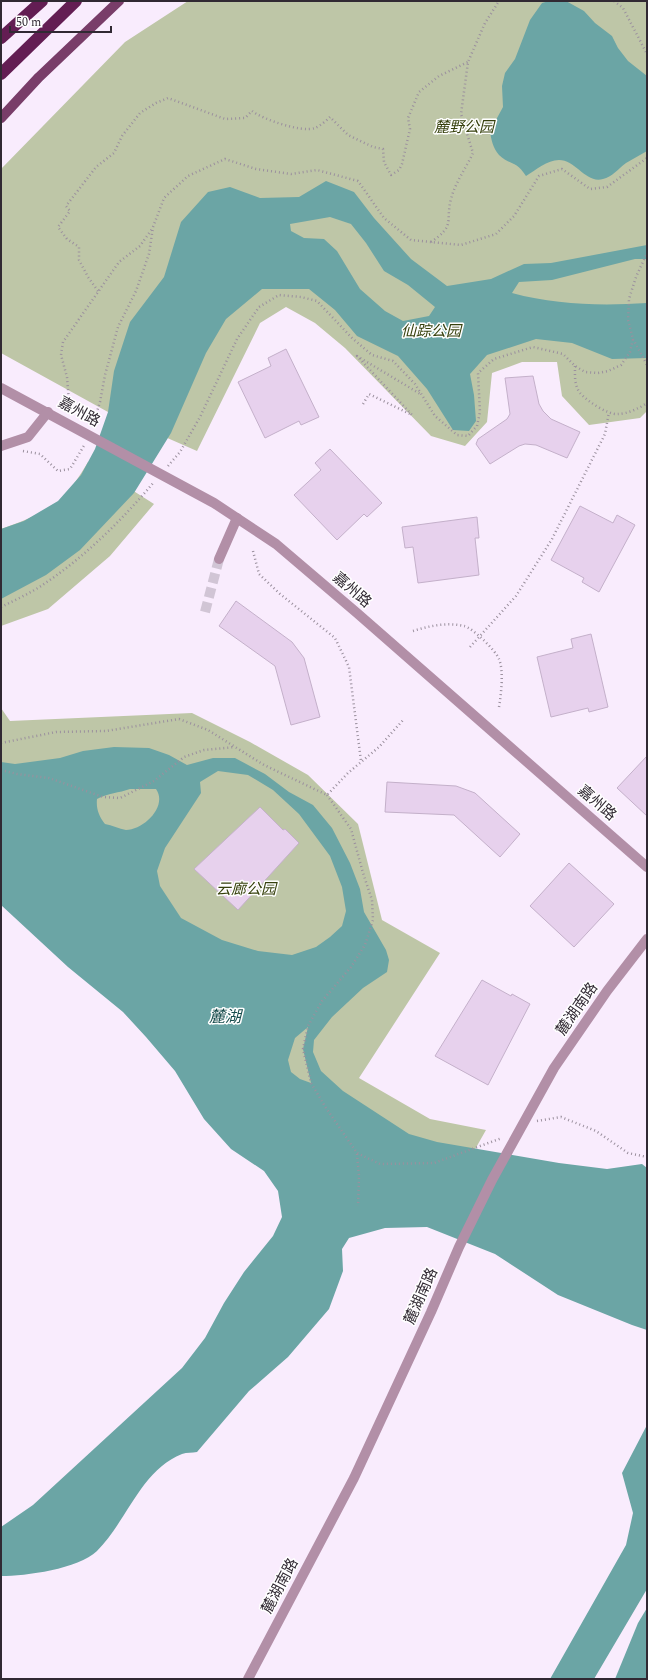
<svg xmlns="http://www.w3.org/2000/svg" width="648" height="1680" font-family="Spectral,'Noto Sans SC',serif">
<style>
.green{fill:#bec6a7}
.water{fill:#6ba5a5;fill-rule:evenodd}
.building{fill:#e7d1ed;stroke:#c4b0ca}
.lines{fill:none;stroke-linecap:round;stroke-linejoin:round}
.minor-tunnel{stroke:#d1c5d5;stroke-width:10;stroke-dasharray:10 5;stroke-linecap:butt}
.path{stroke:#9b909e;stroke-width:2.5;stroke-dasharray:1 3;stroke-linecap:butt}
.minor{stroke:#b28fa7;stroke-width:10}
.major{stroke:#793d69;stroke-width:10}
.highway{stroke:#631d53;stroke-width:12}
.labels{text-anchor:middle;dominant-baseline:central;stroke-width:3;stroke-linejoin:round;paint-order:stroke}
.park-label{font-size:15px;font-style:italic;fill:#36400c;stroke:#fff}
.street-label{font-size:15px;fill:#312933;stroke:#fff}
.water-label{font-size:16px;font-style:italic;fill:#184d4d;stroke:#fff}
</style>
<rect width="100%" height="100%" fill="#f9ecfd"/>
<!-- green -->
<g class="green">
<path d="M 188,1 L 647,1 L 647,411 L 640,418 L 589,425 L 562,396 L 557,362 L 522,362 L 492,373 L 487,422 L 465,446 L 431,436 L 345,348 L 315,323 L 286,307 L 260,323 L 197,451 L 108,412 L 1,353 L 1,169 L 125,42 Z"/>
<path d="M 88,462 L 154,504 L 110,556 L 48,609 L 1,626 L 1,529 C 21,522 41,514 58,502 C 69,493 81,474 88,462 Z"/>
<path d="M 1,708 L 10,721 L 192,713 L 250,742 L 308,775 L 358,824 L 382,920 L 440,953 L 359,1078 L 430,1119 L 486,1130 L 444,1204 L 376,1200 L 1,820 Z"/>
</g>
<!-- water -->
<g class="water">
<path d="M 549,1 L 566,1 L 584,11 L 595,23 L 612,36 L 618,48 L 628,61 L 647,76 L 647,151 C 640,155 633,159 626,163 C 618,169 612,177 603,179 C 586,184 576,160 559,160 C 547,160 536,170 526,176 C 516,160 509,165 499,155 C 493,148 491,139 490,131 L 503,107 L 502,86 L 505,73 L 515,59 L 530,20 L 542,3 Z"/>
<path d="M 326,181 L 354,192 L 374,218 L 411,259 L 447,286 L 491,279 L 524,264 L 551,263 L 647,245 L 647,259 L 635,259 L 552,280 L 519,282 L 512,293 C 556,305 602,306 647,303 L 647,358 L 612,359 L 572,343 L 536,339 L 487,355 L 470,374 L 474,395 L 476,421 L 469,431 L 453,430 L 427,389 L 398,356 L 357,336 L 335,310 L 309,289 L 262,289 L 226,319 L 206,353 L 171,433 L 134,493 L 80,550 L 46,575 L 1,599 L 1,529 L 24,521 L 58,501 L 81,475 L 95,449 L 108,412 L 114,371 L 130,322 L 164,277 L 181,222 L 208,192 L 230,187 L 260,198 L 299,197 ZM 330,217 L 351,224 L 366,243 L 384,271 L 408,285 L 435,307 L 429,316 L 403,321 L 385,311 L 360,289 L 337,251 L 324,239 L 304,238 L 291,231 L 290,224 Z"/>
<path d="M 114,747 L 149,748 L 169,755 L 187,765 L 213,758 L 235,758 L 265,774 L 289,792 L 313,805 L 332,828 L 350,863 L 360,889 L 364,912 L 386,950 L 389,960 L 387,972 L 363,988 L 332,1017 L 314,1040 L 313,1052 L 321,1071 L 343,1091 L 409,1134 L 437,1142 L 559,1163 L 607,1169 L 642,1164 L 647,1168 L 647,1330 L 632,1325 L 558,1295 L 495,1254 L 427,1227 L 385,1228 L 349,1238 L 342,1249 L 343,1271 L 329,1309 L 288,1357 L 249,1391 L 197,1452 C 192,1453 187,1452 182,1454 C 141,1470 127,1521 97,1551 C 78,1569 26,1576 1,1576 L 1,1527 L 33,1505 L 182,1368 L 205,1338 L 224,1303 L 244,1272 L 273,1236 L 282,1217 L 278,1191 L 264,1171 L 231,1149 L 204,1119 L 175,1071 L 146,1037 L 123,1012 L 68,967 L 1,905 L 1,762 L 15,764 L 60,758 L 83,751 ZM 218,771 L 248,775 L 273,790 L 299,814 L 330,856 L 342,887 L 346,911 L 342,926 L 330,937 L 316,947 L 292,955 L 258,951 L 222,940 L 181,918 L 160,886 L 157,871 L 165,848 L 201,793 L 200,782 ZM 130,789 L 156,789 C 168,806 144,830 126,830 C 119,829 112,825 105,824 C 99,816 96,809 97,799 C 108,793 119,793 130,789 ZM 308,1027 L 303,1049 L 311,1083 L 300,1079 L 291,1072 L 288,1060 L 295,1038 Z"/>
<path d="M 647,1425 L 647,1589 L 594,1679 L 550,1679 L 626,1545 L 633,1513 L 622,1473 Z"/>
<path d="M 647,1608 L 647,1679 L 615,1679 L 638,1623 Z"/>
</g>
<!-- building -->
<g class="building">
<path d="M 286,349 L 319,417 L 301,425 L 299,421 L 265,438 L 238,382 L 271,366 L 268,358 Z"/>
<path d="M 533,376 L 539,404 L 543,411 L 551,419 L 580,432 L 567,458 L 536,445 L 525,444 L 519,446 L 490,464 L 476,444 L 478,439 L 507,419 L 510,414 L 505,378 Z"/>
<path d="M 330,449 L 382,503 L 367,517 L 364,514 L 337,540 L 294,495 L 321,470 L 315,463 Z"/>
<path d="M 580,506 L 613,523 L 617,515 L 635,525 L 599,592 L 582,582 L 584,578 L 551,560 Z"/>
<path d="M 477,517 L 479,538 L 475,538 L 479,575 L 418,583 L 413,547 L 405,548 L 402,527 Z"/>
<path d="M 236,601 L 292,642 L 304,658 L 320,717 L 291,725 L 275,666 L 219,626 Z"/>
<path d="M 591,634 L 608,707 L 589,712 L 588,708 L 551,717 L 537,657 L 573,648 L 571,639 Z"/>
<path d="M 647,756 L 647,816 L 617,788 Z"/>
<path d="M 387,782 L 456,786 L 475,793 L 520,834 L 500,857 L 454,815 L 385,812 Z"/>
<path d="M 260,807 L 283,830 L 285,829 L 299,843 L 238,910 L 194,869 Z"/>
<path d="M 569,863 L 614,904 L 574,947 L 530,906 Z"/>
<path d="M 482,980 L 511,996 L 512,994 L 530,1004 L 488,1085 L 435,1056 Z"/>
</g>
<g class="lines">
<!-- minor-tunnel -->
<path class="minor-tunnel" d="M 205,612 L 219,559"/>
<!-- path -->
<g class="path">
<path d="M 614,1 L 623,8 L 647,54"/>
<path d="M 431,242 C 456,225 445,222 451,199 C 455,183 466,168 473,153 L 461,114 L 468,62 L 485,23 L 499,1"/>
<path d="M 98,291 L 88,277 L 79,260 L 79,247 L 67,239 L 58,227 L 70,211 L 66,206 L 96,167 L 114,153 L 122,136 L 140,113 L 156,103 L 168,98 L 225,119 L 245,118 L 252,111 C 262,119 302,133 315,128 C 320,126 326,121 330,117 L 348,135 L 373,147 L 383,149 L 384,162 L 391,175 L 399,170 L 402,164 L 410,129 L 408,118 L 419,92 L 439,76 L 468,62"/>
<path d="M 633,339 L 647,365"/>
<path d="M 575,366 C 575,375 574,385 580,393 C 587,401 608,415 618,414 C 627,414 640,408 647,403"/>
<path d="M 69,402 L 67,377 L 61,355 L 63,342 L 119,262 L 140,246 L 152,229"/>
<path d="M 363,404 L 369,394 L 412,415 L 357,356 L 422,395"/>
<path d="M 93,425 L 100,402 L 105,375 L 118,327 L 136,291 L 149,254 L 153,227 L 164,198 L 188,176 L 225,159 L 256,169 L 291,174 L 317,170 L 358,181 L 384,218 L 411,240 L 461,245 L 496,234 L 514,216 L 539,176 L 562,169 L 590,189 L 607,187 L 647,158"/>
<path d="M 23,451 L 40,454 L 58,471 L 70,469 L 85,444"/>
<path d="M 168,466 L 180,452 L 200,417 L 237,339 L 259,307 L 279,295 L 301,297 L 317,301 L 352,338 L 372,355 L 393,361 L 415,384 L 435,416 L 457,435 L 468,436 L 477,426 L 480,412 L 478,373 L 494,359 L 533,347 L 563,354 L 575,366 L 585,372 L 598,373 L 608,371 L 621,365 L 630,352 L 633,339 L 628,320 L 629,299 L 636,277 L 647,253"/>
<path d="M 253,551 L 259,574 L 280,594 L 335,638 L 349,667 L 361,761"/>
<path d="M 1,607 C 15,600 31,593 44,584 C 86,556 122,520 154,482"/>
<path d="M 413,631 C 429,626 447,622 464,626 C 473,628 496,651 499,659 C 504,671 501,695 499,707"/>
<path d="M 470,647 L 516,596 L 552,539 L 605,434 L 609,412"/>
<path d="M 1,743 L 56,732 L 106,731 L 179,719 L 208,730 L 264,765 L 327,795 L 348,773 L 379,747 L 404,719"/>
<path d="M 1,770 L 17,774 L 49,778 L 103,797 L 120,798 L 154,781 L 184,757 L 204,750 L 235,747"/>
<path d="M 327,795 L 351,829 L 363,873 L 372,900 L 373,920 L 365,945 L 351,967 L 322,1001 L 308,1026 L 303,1049 L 311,1083 L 326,1108 L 357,1153 L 380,1164 L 434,1163 L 502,1138"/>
<path d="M 537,1121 L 561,1117 L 596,1131 L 628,1153 L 647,1157"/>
<path d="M 357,1154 L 359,1176 L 358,1206"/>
</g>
<!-- minor -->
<g class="minor">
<path d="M 1,388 L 214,503 L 276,544 L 357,613 L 647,867"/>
<path d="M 1,446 L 28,437 L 48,412"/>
<path d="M 219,559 L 237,518"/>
<path d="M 248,1679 L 354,1478 L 431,1312 L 459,1247 L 492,1180 L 554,1068 L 607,991 L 647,939"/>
</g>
<!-- major -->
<path class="major" d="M 1,118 L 39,77 L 119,1"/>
<!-- highway -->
<g class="highway">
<path d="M 1,38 L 42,1"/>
<path d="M 1,74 L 76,1"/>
</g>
</g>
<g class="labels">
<!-- park labels -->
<g class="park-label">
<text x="464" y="127">麓野公园</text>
<text x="431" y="331">仙踪公园</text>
<text x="246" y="889">云廊公园</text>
</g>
<!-- street labels -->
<g class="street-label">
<text transform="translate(79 412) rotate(29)">嘉州路</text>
<text transform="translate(352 590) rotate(41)">嘉州路</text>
<text transform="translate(597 803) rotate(41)">嘉州路</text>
<text transform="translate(577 1009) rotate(-55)">麓湖南路</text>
<text transform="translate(421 1296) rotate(-66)">麓湖南路</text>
<text transform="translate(280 1586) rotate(-62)">麓湖南路</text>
</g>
<!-- water labels -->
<g class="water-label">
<text x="225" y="1017">麓湖</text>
</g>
</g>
<!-- border -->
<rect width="648" height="1680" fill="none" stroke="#312933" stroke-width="4"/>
<!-- scale -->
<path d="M10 26v6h101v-6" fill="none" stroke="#312933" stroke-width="2"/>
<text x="16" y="26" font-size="12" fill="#312933" stroke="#ffffff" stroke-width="3" paint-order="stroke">50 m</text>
</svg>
